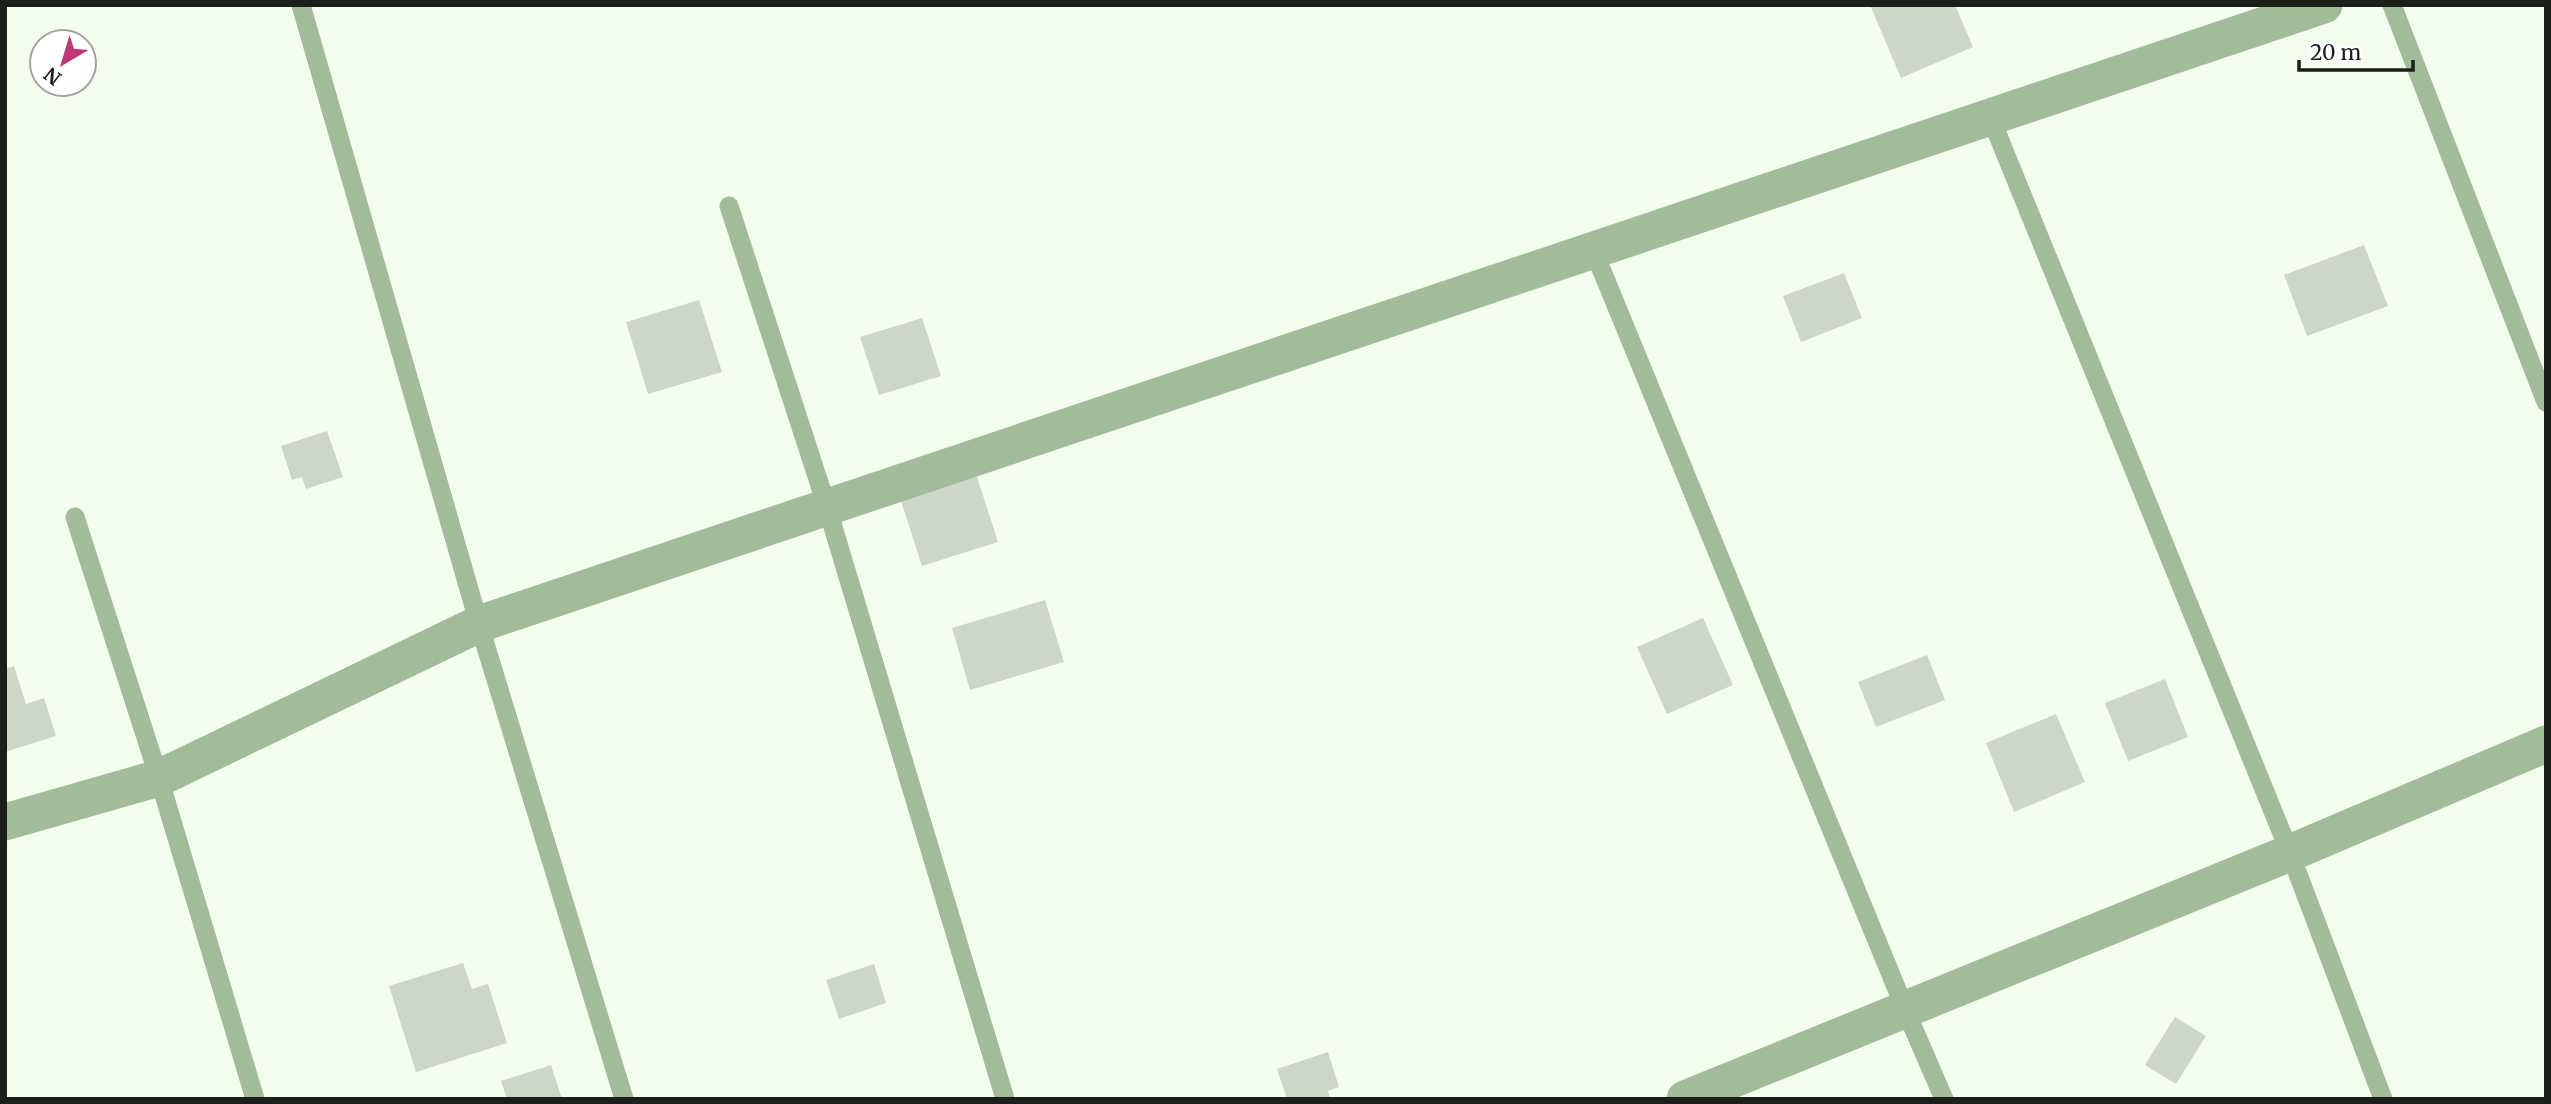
<svg xmlns="http://www.w3.org/2000/svg" width="2551" height="1104" font-family="Merriweather,serif">
<style>
.building{fill:#ccd7c8}
.lines{fill:none;stroke-linecap:round;stroke-linejoin:round}
.lane{stroke:#a2bb99;stroke-width:19}
.street{stroke:#a2bb99;stroke-width:37}
</style>
<rect width="100%" height="100%" fill="#f3feef"/>
<!-- building -->
<g class="building">
<path d="M 1870,5 L 1955,5 L 1973,47 L 1901,78 Z"/>
<path d="M 2364,245 L 2388,306 L 2307,336 L 2284,275 Z"/>
<path d="M 1844,273 L 1862,318 L 1801,342 L 1783,296 Z"/>
<path d="M 699,300 L 722,372 L 648,394 L 626,322 Z"/>
<path d="M 922,318 L 941,376 L 879,395 L 860,337 Z"/>
<path d="M 327,431 L 343,477 L 306,489 L 302,477 L 292,480 L 281,446 Z"/>
<path d="M 976,474 L 998,542 L 922,566 L 900,498 Z"/>
<path d="M 1045,600 L 1064,662 L 970,690 L 952,628 Z"/>
<path d="M 1703,618 L 1733,685 L 1667,714 L 1637,647 Z"/>
<path d="M 1927,655 L 1945,700 L 1876,727 L 1858,682 Z"/>
<path d="M 14,666 L 26,704 L 44,698 L 56,736 L 5,752 L 5,669 Z"/>
<path d="M 2165,679 L 2188,737 L 2128,761 L 2105,703 Z"/>
<path d="M 2056,714 L 2085,782 L 2014,812 L 1986,743 Z"/>
<path d="M 463,963 L 472,989 L 488,984 L 507,1043 L 416,1072 L 389,986 Z"/>
<path d="M 874,964 L 886,1003 L 839,1019 L 826,980 Z"/>
<path d="M 2175,1017 L 2206,1036 L 2176,1084 L 2145,1065 Z"/>
<path d="M 1328,1052 L 1339,1087 L 1328,1091 L 1330,1099 L 1287,1099 L 1277,1069 Z"/>
<path d="M 551,1065 L 562,1099 L 507,1099 L 501,1081 Z"/>
</g>
<g class="lines">
<!-- lane -->
<g class="lane">
<path d="M 301,5 L 479,624 L 624,1099"/>
<path d="M 2392,5 L 2546,402"/>
<path d="M 1990,116 L 2290,853 L 2383,1099"/>
<path d="M 729,206 L 827,507 L 1005,1099"/>
<path d="M 1593,249 L 1905,1009 L 1944,1099"/>
<path d="M 75,517 L 159,778 L 255,1099"/>
</g>
<!-- street -->
<g class="street">
<path d="M 5,822 L 159,778 L 479,624 L 2324,5"/>
<path d="M 1685,1099 L 2290,853 L 2546,744"/>
</g>
</g>
<!-- border -->
<rect width="2551" height="1104" fill="none" stroke="#1b1f19" stroke-width="14"/>
<!-- north arrow -->
<g transform="translate(63 63) rotate(218)"><circle r="33" fill="#ffffff" stroke="#a4a5a3" stroke-width="2"/>
<path d="M0-5L12 26L0 18L-12 26Z" fill="#be3776"/>
<text y="-10" font-size="19" font-weight="bold" text-anchor="middle" fill="#1b1f19">N</text>
</g>
<!-- scale -->
<path d="M2299 60v10h114v-10" fill="none" stroke="#1b1f19" stroke-width="3.5"/>
<text x="2310" y="60" font-size="21" fill="#1b1f19" stroke="#ffffff" stroke-width="5" paint-order="stroke">20 m</text>
</svg>
